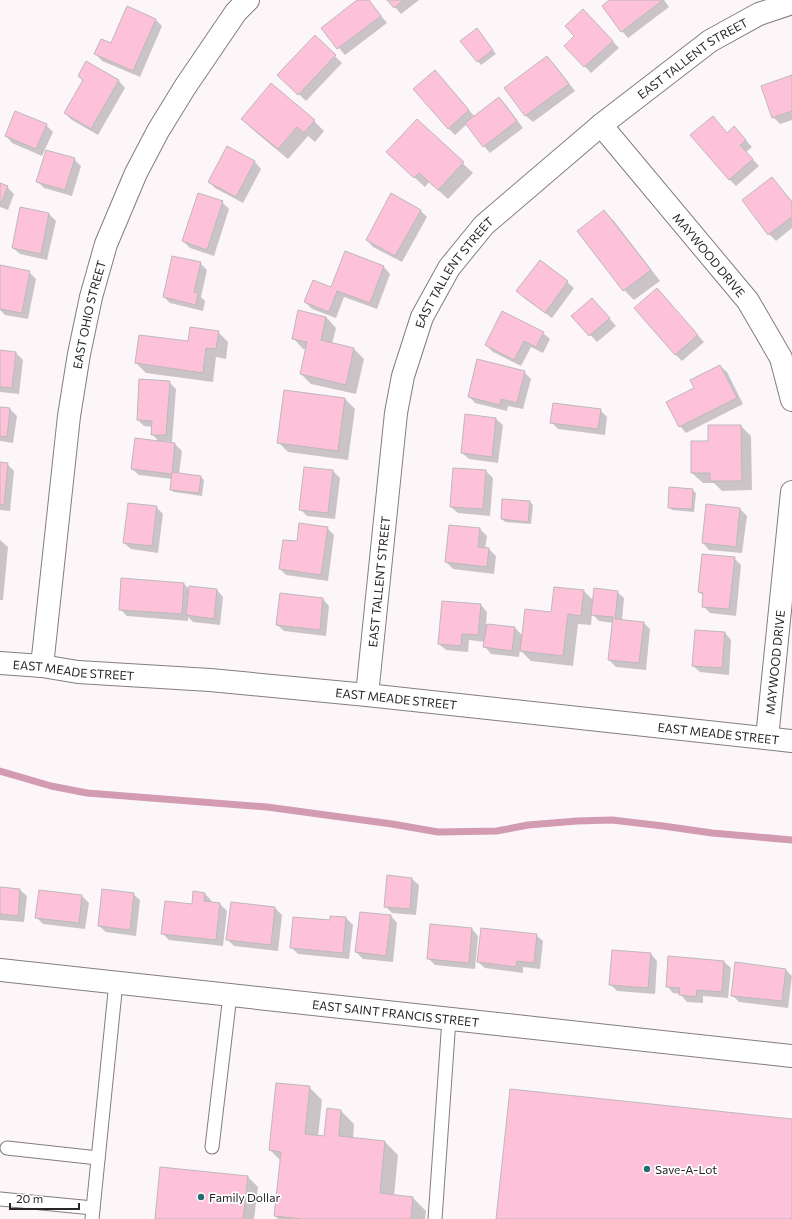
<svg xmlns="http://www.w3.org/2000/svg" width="792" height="1219" font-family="Commissioner,sans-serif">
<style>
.shadow{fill:#0003}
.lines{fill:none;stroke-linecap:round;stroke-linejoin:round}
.stream{stroke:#d39bb1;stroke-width:7}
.building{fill:#fdc2d9;stroke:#beb8ba}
.lane-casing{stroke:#837d7f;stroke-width:15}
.street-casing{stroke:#837d7f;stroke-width:24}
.lane{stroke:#fff;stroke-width:13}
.street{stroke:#fff;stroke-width:22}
.poi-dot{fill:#236e74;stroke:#fff;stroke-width:1.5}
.labels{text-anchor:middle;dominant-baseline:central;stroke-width:3.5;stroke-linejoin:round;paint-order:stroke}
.street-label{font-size:12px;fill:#282526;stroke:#fff}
.poi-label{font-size:12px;fill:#282526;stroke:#fff;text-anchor:start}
</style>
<rect width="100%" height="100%" fill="#fdf6f8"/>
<!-- shadow -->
<g class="shadow">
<path d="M 359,0 L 368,0 L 387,23 L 345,55 L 322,28 Z"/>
<path d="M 389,0 L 419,0 L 401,14 Z"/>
<path d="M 611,0 L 664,0 L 669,7 L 628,38 L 622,31 Z"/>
<path d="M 590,17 L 619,48 L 591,73 L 566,46 L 576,36 Z"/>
<path d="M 155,19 L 162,26 L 140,77 L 102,61 L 96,54 Z"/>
<path d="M 480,33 L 496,54 L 481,65 L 462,41 Z"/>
<path d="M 315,37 L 342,63 L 306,101 L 279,75 Z"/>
<path d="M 547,57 L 554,64 L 575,91 L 533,122 L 526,116 L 506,89 Z"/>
<path d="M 87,63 L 119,81 L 125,88 L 98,135 L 72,120 L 65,113 L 84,81 L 79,76 Z"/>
<path d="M 792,76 L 792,120 L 780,124 L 773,117 Z"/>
<path d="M 441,78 L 475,117 L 499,98 L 506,105 L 523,128 L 490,153 L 484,146 L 467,124 L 455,135 L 448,128 Z"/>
<path d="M 242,119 L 314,121 L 324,131 L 315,142 L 308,136 L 288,159 L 252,129 Z"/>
<path d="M 417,120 L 473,173 L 448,199 L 429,182 L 425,187 L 397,162 Z"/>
<path d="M 46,125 L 53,132 L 42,156 L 12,143 L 6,136 Z"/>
<path d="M 734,127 L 752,147 L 746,152 L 759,166 L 736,186 L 729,179 L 727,134 Z"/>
<path d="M 228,147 L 255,162 L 261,169 L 243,203 L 215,188 L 209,182 Z"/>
<path d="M 74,159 L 81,166 L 72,196 L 44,188 L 37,181 Z"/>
<path d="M 772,178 L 792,201 L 792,228 L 776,241 L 769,234 L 743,200 Z"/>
<path d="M 0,184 L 7,187 L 14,194 L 8,210 L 0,207 Z"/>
<path d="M 222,202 L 229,209 L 214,256 L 190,248 L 183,241 Z"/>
<path d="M 420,210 L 427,217 L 402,262 L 373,247 L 367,240 Z"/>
<path d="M 604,211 L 614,221 L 660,281 L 634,300 L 624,290 L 578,232 Z"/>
<path d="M 49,214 L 56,221 L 47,260 L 20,254 L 13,248 Z"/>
<path d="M 345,253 L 384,267 L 390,274 L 377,309 L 344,297 L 336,318 L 312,309 L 305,302 L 331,288 Z"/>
<path d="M 540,261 L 567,282 L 574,288 L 552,318 L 524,298 L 518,291 Z"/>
<path d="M 200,263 L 207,270 L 201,297 L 205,301 L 203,311 L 170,303 L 164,297 Z"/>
<path d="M 0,266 L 29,272 L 36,279 L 28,319 L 5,315 L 0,310 Z"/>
<path d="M 663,296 L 704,342 L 682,361 L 675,354 Z"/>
<path d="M 599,306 L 616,326 L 597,342 L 573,317 Z"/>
<path d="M 326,317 L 336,328 L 332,344 L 354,349 L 364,359 L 356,394 L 311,384 L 301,374 L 306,349 L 303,349 L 293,338 Z"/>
<path d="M 218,332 L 228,342 L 226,359 L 216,357 L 213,382 L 146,373 L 136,363 Z"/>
<path d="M 543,333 L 550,339 L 543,353 L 531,347 L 521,366 L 493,352 L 486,345 Z"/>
<path d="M 0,351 L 16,353 L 23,360 L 19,394 L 0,392 Z"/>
<path d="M 720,366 L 727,372 L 743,404 L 686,433 L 680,426 L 695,388 Z"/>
<path d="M 524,372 L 531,379 L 523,409 L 508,406 L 507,411 L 475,403 L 469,396 Z"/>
<path d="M 169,382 L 176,389 L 172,442 L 163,441 L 163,443 L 175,444 L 182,451 L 179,474 L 201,477 L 204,480 L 202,496 L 174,492 L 171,489 L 172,479 L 139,475 L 132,469 L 160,443 L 152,434 L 152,427 L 144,426 L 138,420 Z"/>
<path d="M 345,399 L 355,409 L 348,460 L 288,452 L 278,442 Z"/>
<path d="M 0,408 L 10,409 L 17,416 L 13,443 L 0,441 Z"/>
<path d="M 600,410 L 607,417 L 605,435 L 558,429 L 552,423 Z"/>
<path d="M 496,419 L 503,425 L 498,463 L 469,459 L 462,453 Z"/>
<path d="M 741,426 L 751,436 L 752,490 L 722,491 L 714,483 L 703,483 L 692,473 L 709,442 Z"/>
<path d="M 0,463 L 7,464 L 14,471 L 10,511 L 0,510 Z"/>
<path d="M 305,468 L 333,471 L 340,478 L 335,519 L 307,516 L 300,509 Z"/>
<path d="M 486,471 L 493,478 L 490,516 L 458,513 L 451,507 Z"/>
<path d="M 692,490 L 696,493 L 694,512 L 672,510 L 669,507 Z"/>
<path d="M 530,502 L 533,505 L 531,524 L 505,522 L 502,519 Z"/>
<path d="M 707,505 L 740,509 L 747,516 L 742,553 L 709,550 L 703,543 Z"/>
<path d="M 156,507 L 163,514 L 158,553 L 131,549 L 124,543 Z"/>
<path d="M 450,526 L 480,529 L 487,536 L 485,549 L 489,549 L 496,556 L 494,574 L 453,569 L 446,562 Z"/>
<path d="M 327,528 L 334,535 L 328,581 L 286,575 L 280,569 L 297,543 Z"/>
<path d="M 0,540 L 8,547 L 3,600 L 0,600 Z"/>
<path d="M 734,558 L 741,565 L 736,616 L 710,613 L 703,606 L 704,596 L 699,592 Z"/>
<path d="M 184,584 L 190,590 L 217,590 L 223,597 L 220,625 L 193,622 L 188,617 L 188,621 L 127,616 L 120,609 Z"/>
<path d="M 584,591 L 594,601 L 617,592 L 624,598 L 622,620 L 643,622 L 650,629 L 646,670 L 616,667 L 609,660 L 613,623 L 599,621 L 592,614 L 591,625 L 578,624 L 573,666 L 531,661 L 520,650 L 519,657 L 491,654 L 485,647 L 485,642 L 469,640 L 468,652 L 446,650 L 439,644 L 481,605 L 487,612 L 486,624 L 515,628 L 523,636 L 552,613 Z"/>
<path d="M 323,599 L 329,606 L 326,636 L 284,631 L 277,625 Z"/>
<path d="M 725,633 L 731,640 L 729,675 L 700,672 L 693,666 Z"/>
<path d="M 412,879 L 419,885 L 416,915 L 392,913 L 385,906 Z"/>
<path d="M 0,888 L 20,890 L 27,896 L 24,922 L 0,920 Z"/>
<path d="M 40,891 L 82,896 L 89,903 L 85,929 L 43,924 L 36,917 Z"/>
<path d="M 204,893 L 211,900 L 211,903 L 220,904 L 227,911 L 223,946 L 169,940 L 162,933 Z"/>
<path d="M 133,894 L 140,900 L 136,936 L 106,932 L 99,926 Z"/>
<path d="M 231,903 L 275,908 L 282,915 L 278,951 L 234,946 L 227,939 Z"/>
<path d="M 391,916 L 397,923 L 393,962 L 363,959 L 356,952 Z"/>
<path d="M 346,918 L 353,925 L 349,959 L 298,954 L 291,947 L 331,921 Z"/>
<path d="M 472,929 L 478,936 L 475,969 L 435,965 L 428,958 Z"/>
<path d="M 536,935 L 543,941 L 540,969 L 523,967 L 523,973 L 485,968 L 478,962 Z"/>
<path d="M 651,954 L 657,961 L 655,994 L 617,991 L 610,984 Z"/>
<path d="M 724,962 L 731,968 L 728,998 L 703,996 L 703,1003 L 687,1002 L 680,994 L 673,993 L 667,986 Z"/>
<path d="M 786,970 L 792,976 L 788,1008 L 739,1002 L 732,995 Z"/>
<path d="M 309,1087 L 322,1100 L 318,1137 L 325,1137 L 341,1111 L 354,1124 L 353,1139 L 385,1142 L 398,1155 L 394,1196 L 413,1198 L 426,1211 L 425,1219 L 278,1219 L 275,1216 L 281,1161 L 270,1150 Z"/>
<path d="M 248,1177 L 258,1187 L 254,1219 L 156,1219 Z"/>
</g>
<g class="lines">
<!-- stream -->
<path class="stream" d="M 0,771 L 51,786 L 87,793 L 267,807 L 392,824 L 438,832 L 497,831 L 528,825 L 577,821 L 612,820 L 663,826 L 712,833 L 792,840"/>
</g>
<!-- building -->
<g class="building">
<path d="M 357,0 L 369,0 L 381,16 L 337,49 L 321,28 Z"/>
<path d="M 387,0 L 404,0 L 394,8 Z"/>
<path d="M 609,0 L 663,0 L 621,32 L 602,6 Z"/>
<path d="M 127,6 L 156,19 L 133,71 L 94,54 L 101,39 L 111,43 Z"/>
<path d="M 583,9 L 613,41 L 584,67 L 564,46 L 574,36 L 565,26 Z"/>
<path d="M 477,28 L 493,50 L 477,62 L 460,41 Z"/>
<path d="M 315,35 L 336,55 L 298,95 L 277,75 Z"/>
<path d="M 547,56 L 569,84 L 525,116 L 504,88 Z"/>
<path d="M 86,61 L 119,80 L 91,129 L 64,113 L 83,80 L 78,76 Z"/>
<path d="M 435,70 L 469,110 L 448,129 L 413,89 Z"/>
<path d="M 792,75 L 792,111 L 772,118 L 761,86 Z"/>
<path d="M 271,83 L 315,120 L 304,133 L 297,127 L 278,149 L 241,119 Z"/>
<path d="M 499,97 L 517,121 L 483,147 L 465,123 Z"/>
<path d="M 15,111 L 47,124 L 36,149 L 5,136 Z"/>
<path d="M 713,116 L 727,133 L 734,126 L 746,140 L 740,145 L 753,159 L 729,180 L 690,135 Z"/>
<path d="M 417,119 L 464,162 L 438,190 L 419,173 L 414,178 L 386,152 Z"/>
<path d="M 227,146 L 255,161 L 236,197 L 208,182 Z"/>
<path d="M 46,150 L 75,158 L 65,190 L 36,182 Z"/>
<path d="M 772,177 L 792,202 L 792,217 L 768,235 L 742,200 Z"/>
<path d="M 0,183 L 8,186 L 1,204 L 0,204 Z"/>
<path d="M 198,193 L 223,201 L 207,250 L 182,241 Z"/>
<path d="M 391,193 L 421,210 L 395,256 L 366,240 Z"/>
<path d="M 20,207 L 49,213 L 41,254 L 12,248 Z"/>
<path d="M 604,210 L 651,270 L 623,291 L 577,231 Z"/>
<path d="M 345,251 L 384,266 L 370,303 L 337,291 L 329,312 L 304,302 L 313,280 L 331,287 Z"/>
<path d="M 172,256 L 201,262 L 194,292 L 198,293 L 196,305 L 163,297 Z"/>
<path d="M 540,260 L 568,281 L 545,313 L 516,291 Z"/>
<path d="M 0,265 L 30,271 L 22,313 L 0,309 Z"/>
<path d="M 657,288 L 698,335 L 675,355 L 634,308 Z"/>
<path d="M 592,298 L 610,318 L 589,336 L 571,316 Z"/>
<path d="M 298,310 L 326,317 L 321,340 L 354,348 L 346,385 L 300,374 L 307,342 L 292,339 Z"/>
<path d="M 502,311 L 544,332 L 536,347 L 524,341 L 514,360 L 485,345 Z"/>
<path d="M 190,327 L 219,331 L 216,349 L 206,348 L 203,373 L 135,363 L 139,335 L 188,341 Z"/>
<path d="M 0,350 L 16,352 L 12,388 L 0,387 Z"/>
<path d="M 477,359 L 525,371 L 517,403 L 501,399 L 500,405 L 468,397 Z"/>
<path d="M 720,365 L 737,398 L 679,427 L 666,402 L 694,388 L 690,380 Z"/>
<path d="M 139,379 L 170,381 L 166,435 L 151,435 L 152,421 L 137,420 Z"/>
<path d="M 284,390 L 345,398 L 338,451 L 277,443 Z"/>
<path d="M 553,403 L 601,409 L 598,429 L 550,423 Z"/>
<path d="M 0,407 L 10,408 L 7,437 L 0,436 Z"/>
<path d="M 465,414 L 496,418 L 492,457 L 461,453 Z"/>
<path d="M 708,425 L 741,425 L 742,481 L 710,481 L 710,473 L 691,473 L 691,441 L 708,441 Z"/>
<path d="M 135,438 L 175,443 L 172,474 L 131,469 Z"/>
<path d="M 0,462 L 8,463 L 4,505 L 0,505 Z"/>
<path d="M 304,467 L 333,470 L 328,513 L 299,510 Z"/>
<path d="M 453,468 L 486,470 L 483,509 L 450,507 Z"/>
<path d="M 172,472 L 201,476 L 199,493 L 170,490 Z"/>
<path d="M 669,487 L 693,489 L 692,509 L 668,508 Z"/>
<path d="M 502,499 L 530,501 L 528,522 L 501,519 Z"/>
<path d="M 128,503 L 157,506 L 152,546 L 123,543 Z"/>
<path d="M 706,504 L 740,508 L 736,547 L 702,543 Z"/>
<path d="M 299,523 L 328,527 L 321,575 L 279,569 L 283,540 L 297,541 Z"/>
<path d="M 449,525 L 480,528 L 478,547 L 489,548 L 487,567 L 445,562 Z"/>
<path d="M 702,554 L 735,557 L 729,609 L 702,607 L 703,593 L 698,592 Z"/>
<path d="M 121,578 L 184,583 L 182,614 L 119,610 Z"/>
<path d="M 189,586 L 217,589 L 214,619 L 186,615 Z"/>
<path d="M 554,587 L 584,590 L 581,616 L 568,614 L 563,656 L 520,651 L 525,609 L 551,612 Z"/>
<path d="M 594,588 L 618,591 L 615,619 L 644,622 L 639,663 L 608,660 L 613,617 L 591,615 Z"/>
<path d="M 280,593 L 323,598 L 320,630 L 276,625 Z"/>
<path d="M 442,601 L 481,604 L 478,635 L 462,634 L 461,646 L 438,644 Z"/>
<path d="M 487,624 L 515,627 L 512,651 L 483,647 Z"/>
<path d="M 695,630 L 725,632 L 722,668 L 692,666 Z"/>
<path d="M 387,875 L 412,878 L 410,909 L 384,907 Z"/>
<path d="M 0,887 L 20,889 L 18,916 L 0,914 Z"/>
<path d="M 102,889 L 134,893 L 130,930 L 98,926 Z"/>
<path d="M 39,890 L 82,895 L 79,923 L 35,918 Z"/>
<path d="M 193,891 L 205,893 L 204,901 L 220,903 L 216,940 L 161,934 L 165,901 L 192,904 Z"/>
<path d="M 231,902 L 275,907 L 271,945 L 226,940 Z"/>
<path d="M 360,912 L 391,915 L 386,956 L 355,952 Z"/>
<path d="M 330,916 L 346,917 L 343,953 L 290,948 L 293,917 L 330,920 Z"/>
<path d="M 430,924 L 472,928 L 469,963 L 427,959 Z"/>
<path d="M 481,928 L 537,934 L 534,963 L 517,961 L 516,967 L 477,962 Z"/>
<path d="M 612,950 L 651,953 L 648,988 L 609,985 Z"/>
<path d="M 668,956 L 724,961 L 722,992 L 697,990 L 696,997 L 679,995 L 680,988 L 666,987 Z"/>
<path d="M 735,962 L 786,969 L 782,1001 L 731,996 Z"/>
<path d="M 276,1083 L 310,1086 L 305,1134 L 324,1136 L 327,1108 L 341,1110 L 339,1136 L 385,1141 L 380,1193 L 413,1197 L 411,1219 L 302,1219 L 274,1216 L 281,1152 L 269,1150 Z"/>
<path d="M 510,1089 L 792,1119 L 792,1219 L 496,1219 Z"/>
<path d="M 160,1167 L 248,1176 L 243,1219 L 155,1219 Z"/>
</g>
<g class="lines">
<!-- lane casing -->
<g class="lane-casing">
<g id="lane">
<path d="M 212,1147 L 230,995"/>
<path d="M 7,1148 L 98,1158"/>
<path d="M 0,1199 L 93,1208"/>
<path d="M 92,1219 L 116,982"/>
<path d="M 435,1219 L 449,1019"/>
</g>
</g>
<!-- street casing -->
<g class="street-casing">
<g id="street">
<path id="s1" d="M 601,125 L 748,301 L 781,358 L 792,400"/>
<path id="s2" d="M 0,663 L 42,666 L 78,672 L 210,680 L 367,695 L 792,741"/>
<path id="s3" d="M 42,666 L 69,416 L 79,354 L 91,297 L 106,244 L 136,173 L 158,131 L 185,87 L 236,12 L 248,0"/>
<path id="s4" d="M 367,695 L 396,413 L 403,376 L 422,317 L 449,268 L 484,225 L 601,125 L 710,41 L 759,14 L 792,3"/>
<path id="s5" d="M 767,738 L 792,492"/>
<path id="s6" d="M 0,970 L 792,1056"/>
</g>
</g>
<!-- lane -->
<use href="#lane" class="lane"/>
<!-- street -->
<use href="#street" class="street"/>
</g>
<!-- markers -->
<g class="poi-dot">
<circle cx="647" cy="1169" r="4"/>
<circle cx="201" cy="1197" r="4"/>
</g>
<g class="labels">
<!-- street labels -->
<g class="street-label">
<text stroke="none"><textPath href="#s4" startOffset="762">EAST TALLENT STREET</textPath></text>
<text stroke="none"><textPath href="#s1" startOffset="169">MAYWOOD DRIVE</textPath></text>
<text stroke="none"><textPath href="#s4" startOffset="438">EAST TALLENT STREET</textPath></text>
<text stroke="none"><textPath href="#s3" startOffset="355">EAST OHIO STREET</textPath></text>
<text stroke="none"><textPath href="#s4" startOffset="114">EAST TALLENT STREET</textPath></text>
<text stroke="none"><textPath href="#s5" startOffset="76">MAYWOOD DRIVE</textPath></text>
<text stroke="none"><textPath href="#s2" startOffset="74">EAST MEADE STREET</textPath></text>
<text stroke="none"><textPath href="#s2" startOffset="398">EAST MEADE STREET</textPath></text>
<text stroke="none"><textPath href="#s2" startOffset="722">EAST MEADE STREET</textPath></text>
<text stroke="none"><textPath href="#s6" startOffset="398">EAST SAINT FRANCIS STREET</textPath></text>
</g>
<!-- poi labels -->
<g class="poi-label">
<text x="655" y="1169">Save-A-Lot</text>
<text x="209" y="1197">Family Dollar</text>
</g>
</g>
<!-- scale -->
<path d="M10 1203v6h69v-6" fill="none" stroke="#282526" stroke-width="2"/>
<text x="16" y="1203" font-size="12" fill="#282526" stroke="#ffffff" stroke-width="3" paint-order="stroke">20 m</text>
</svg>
